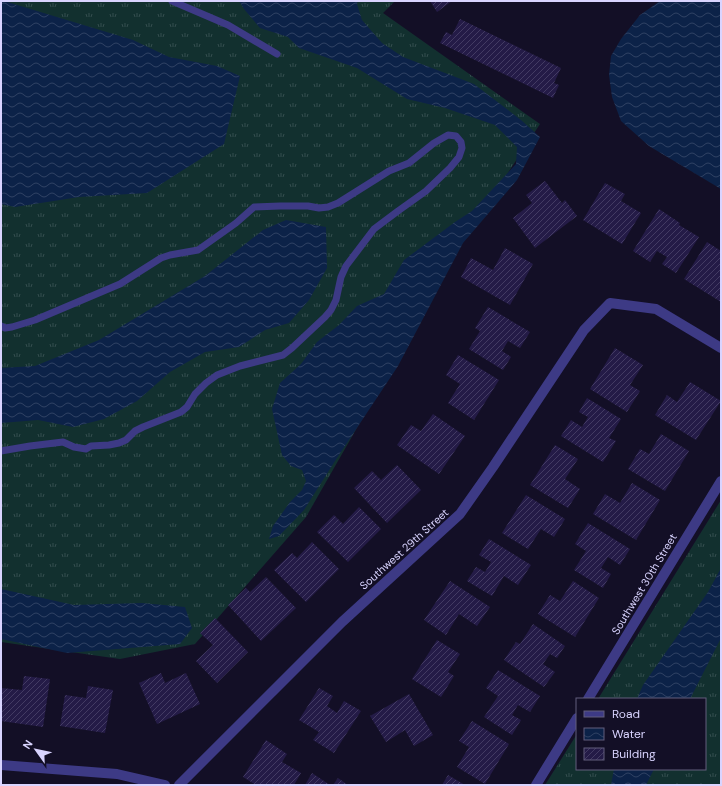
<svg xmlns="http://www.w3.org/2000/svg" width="722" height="786" font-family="'DM Sans',sans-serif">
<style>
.grass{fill:url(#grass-tufts)}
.water{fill:url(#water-waves)}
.building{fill:url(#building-hatch)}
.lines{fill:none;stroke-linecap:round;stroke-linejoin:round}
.service{stroke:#3d3a85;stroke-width:7}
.minor{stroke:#3d3a85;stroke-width:10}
.tertiary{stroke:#3d3a85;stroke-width:10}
.labels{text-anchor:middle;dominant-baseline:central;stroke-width:3;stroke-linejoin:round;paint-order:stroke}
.street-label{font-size:11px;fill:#d9d4ff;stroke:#130f26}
</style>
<defs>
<pattern id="grass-tufts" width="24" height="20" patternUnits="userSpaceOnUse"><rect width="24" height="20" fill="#12302f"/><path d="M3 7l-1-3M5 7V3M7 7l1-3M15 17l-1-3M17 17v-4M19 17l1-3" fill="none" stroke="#344d4e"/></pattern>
<pattern id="water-waves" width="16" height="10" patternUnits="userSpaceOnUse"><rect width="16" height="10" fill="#0c2248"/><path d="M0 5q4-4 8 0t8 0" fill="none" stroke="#2f4163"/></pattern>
<pattern id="building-hatch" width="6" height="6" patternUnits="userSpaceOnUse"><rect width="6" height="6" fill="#241b47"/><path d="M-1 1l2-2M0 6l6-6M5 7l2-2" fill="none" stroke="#433b63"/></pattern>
</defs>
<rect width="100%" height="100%" fill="#130f26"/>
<!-- grass -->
<g class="grass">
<path d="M 1,1 L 395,1 L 383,13 L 540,124 L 466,237 L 306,517 L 195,644 L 120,659 L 1,642 Z"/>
<path d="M 721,500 L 721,785 L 545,785 L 577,734 L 577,769 L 705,769 L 705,699 L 598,699 Z"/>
</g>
<!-- water -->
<g class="water">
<path d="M 1,1 L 4,1 L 133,40 L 169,57 L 217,66 L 240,76 L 224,144 L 147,193 L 79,197 L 15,207 L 1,204 Z"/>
<path d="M 239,1 L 358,1 L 357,4 L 362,20 L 382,43 L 403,57 L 474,84 L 521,120 L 540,137 L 517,180 L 463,243 L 398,366 L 335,461 L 304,510 L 279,536 L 269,539 L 273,526 L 290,502 L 302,490 L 306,481 L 302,470 L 291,466 L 282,455 L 272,409 L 280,383 L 301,364 L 317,342 L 339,325 L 357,306 L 384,294 L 404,260 L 455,222 L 472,211 L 516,164 L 517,147 L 495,125 L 445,108 L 407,99 L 357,68 L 299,48 L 288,37 L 260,28 L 244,9 Z"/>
<path d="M 660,1 L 721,1 L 721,189 L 649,146 L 621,121 L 612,97 L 609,75 L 611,56 L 621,39 L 640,15 Z"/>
<path d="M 286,220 L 326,227 L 327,268 L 309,300 L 289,323 L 265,330 L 239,347 L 205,352 L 170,372 L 137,401 L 104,419 L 73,427 L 38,420 L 1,423 L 1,368 L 35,366 L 99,340 L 205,276 L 263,230 Z"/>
<path d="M 721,568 L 721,638 L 690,699 L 637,699 L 643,685 L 708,592 Z"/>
<path d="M 1,589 L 74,605 L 142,603 L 185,607 L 192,628 L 180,644 L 67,653 L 1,639 Z"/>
<path d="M 614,769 L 654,769 L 646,785 L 611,785 Z"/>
</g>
<!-- building -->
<g class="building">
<path d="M 430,1 L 452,1 L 437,12 Z"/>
<path d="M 460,19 L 561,68 L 554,83 L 559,85 L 553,98 L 440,43 L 446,32 L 452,35 Z"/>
<path d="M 545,181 L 562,203 L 565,200 L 577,216 L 535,248 L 513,218 L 532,203 L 526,195 Z"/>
<path d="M 605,183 L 625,194 L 621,201 L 641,213 L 622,244 L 583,220 Z"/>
<path d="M 659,209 L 680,223 L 679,225 L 699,237 L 676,273 L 662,264 L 667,257 L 657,251 L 650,262 L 633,251 Z"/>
<path d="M 707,242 L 721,251 L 721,302 L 684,279 Z"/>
<path d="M 505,248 L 533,264 L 510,305 L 461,277 L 471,258 L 493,270 Z"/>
<path d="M 488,307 L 530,332 L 520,348 L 508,341 L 502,351 L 511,357 L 503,370 L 469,349 L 480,331 L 475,328 Z"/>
<path d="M 615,348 L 643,365 L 630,385 L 640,391 L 627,412 L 590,389 Z"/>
<path d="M 458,355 L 499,380 L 474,420 L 448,403 L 460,384 L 446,375 Z"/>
<path d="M 690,382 L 721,401 L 696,440 L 655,415 L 667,395 L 677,402 Z"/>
<path d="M 587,398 L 621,419 L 609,438 L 616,441 L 603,462 L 561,436 L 571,420 L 582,427 L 588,417 L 579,412 Z"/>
<path d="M 433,414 L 465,436 L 439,474 L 397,445 L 411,425 L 421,431 Z"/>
<path d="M 661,434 L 689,451 L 665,491 L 628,469 L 640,449 L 649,454 Z"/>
<path d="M 555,445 L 578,459 L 565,479 L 580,489 L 568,508 L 530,485 Z"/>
<path d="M 397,465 L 421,490 L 387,523 L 354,488 L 372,471 L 381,480 Z"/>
<path d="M 632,483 L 660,500 L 636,540 L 593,514 L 605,494 L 620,503 Z"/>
<path d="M 526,495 L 565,519 L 554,537 L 541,529 L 528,549 L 502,533 Z"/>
<path d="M 359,507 L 381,529 L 348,562 L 317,532 L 334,515 L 343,524 Z"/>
<path d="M 588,523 L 630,549 L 620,565 L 608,557 L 601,568 L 611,574 L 603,588 L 574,570 L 586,551 L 575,544 Z"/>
<path d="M 489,539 L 531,565 L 518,585 L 504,576 L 492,596 L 467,581 L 476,567 L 485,572 L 491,562 L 479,555 Z"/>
<path d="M 312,542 L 339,569 L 306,602 L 274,570 L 292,553 L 297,558 Z"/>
<path d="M 266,577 L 296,608 L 261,641 L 228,605 L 246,588 L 250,592 Z"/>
<path d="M 450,581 L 490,607 L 477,626 L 459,614 L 446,635 L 424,620 Z"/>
<path d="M 573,581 L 599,598 L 575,637 L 538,614 L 550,595 L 560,601 Z"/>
<path d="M 215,618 L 248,652 L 217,683 L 196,661 L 213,645 L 200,633 Z"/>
<path d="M 533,624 L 565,646 L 557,658 L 550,654 L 543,664 L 555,672 L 544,687 L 504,660 L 516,642 L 520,644 Z"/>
<path d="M 437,640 L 460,654 L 448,672 L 454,676 L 441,697 L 412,679 Z"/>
<path d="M 498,670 L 540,696 L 530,712 L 518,705 L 512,715 L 521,720 L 512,735 L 484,717 L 498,696 L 486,688 Z"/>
<path d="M 161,673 L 165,683 L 186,673 L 200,704 L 157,724 L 139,683 Z"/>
<path d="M 24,676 L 50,679 L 43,727 L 1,721 L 1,688 L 22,690 Z"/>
<path d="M 88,686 L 113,690 L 105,733 L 60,726 L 65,695 L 86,698 Z"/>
<path d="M 319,688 L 333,696 L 327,706 L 337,713 L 344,701 L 361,711 L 334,753 L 313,740 L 319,732 L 299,720 Z"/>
<path d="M 409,694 L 433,735 L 414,746 L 405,730 L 386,742 L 370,716 Z"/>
<path d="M 472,721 L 509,744 L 485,784 L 457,767 L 469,747 L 459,741 Z"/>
<path d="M 266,740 L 287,754 L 282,762 L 301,773 L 294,785 L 256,785 L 243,777 Z"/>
<path d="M 312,773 L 330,785 L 305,785 Z"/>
<path d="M 448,775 L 465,785 L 442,785 Z"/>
<path d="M 338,778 L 348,785 L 333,785 Z"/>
</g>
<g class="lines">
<!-- service -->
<g class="service">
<path d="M 172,1 L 228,25 L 277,54"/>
<path d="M 1,326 L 5,328 L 12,327 L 35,320 L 120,284 L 161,258 L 170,255 L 198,250 L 236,223 L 254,207 L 280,206 L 308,206 L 319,208 L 328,207 L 338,203 L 389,171 L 409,163 L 434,143 L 448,135 L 456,136 L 461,142 L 462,148 L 459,157 L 450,168 L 426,191 L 398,211 L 374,229 L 346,266 L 341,277 L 336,300 L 331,310 L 325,317 L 292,348 L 283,355 L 240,366 L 217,375 L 206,383 L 195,394 L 187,407 L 181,412 L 143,427 L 135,431 L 126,440 L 119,443 L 109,445 L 91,446 L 86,449 L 74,447 L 63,442 L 30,446 L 1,451"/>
</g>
<!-- minor -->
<g class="minor">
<path d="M 1,765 L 117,774 L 165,785"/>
<path d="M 179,785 L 342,622 L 460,514 L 493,467 L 584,330 L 610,303 L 656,309 L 721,348"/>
</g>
<!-- tertiary -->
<g class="tertiary">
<path d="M 588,699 L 721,481"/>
<path d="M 536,785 L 577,718"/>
</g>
</g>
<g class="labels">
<!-- street labels -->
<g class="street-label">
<text transform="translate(404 549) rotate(-42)">Southwest 29th Street</text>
<text transform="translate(644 584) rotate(-59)">Southwest 30th Street</text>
</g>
</g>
<!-- border -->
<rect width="722" height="786" fill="none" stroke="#d9d4ff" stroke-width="4"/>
<!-- legend -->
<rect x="576" y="698" width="130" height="72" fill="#130f26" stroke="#625e7d"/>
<rect x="584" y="711" width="20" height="6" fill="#3d3a85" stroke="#625e7d"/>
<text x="612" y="718" font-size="12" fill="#d9d4ff">Road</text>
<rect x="584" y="728" width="20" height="12" fill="url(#water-waves)" stroke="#625e7d"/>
<text x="612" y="738" font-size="12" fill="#d9d4ff">Water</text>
<rect x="584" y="748" width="20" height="12" fill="url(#building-hatch)" stroke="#625e7d"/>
<text x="612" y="758" font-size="12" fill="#d9d4ff">Building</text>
<!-- north arrow -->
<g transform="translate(36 750) rotate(303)" stroke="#130f26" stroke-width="3" paint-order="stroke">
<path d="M0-3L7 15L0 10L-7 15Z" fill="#d9d4ff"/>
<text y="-6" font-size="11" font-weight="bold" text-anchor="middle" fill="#d9d4ff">N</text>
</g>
</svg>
